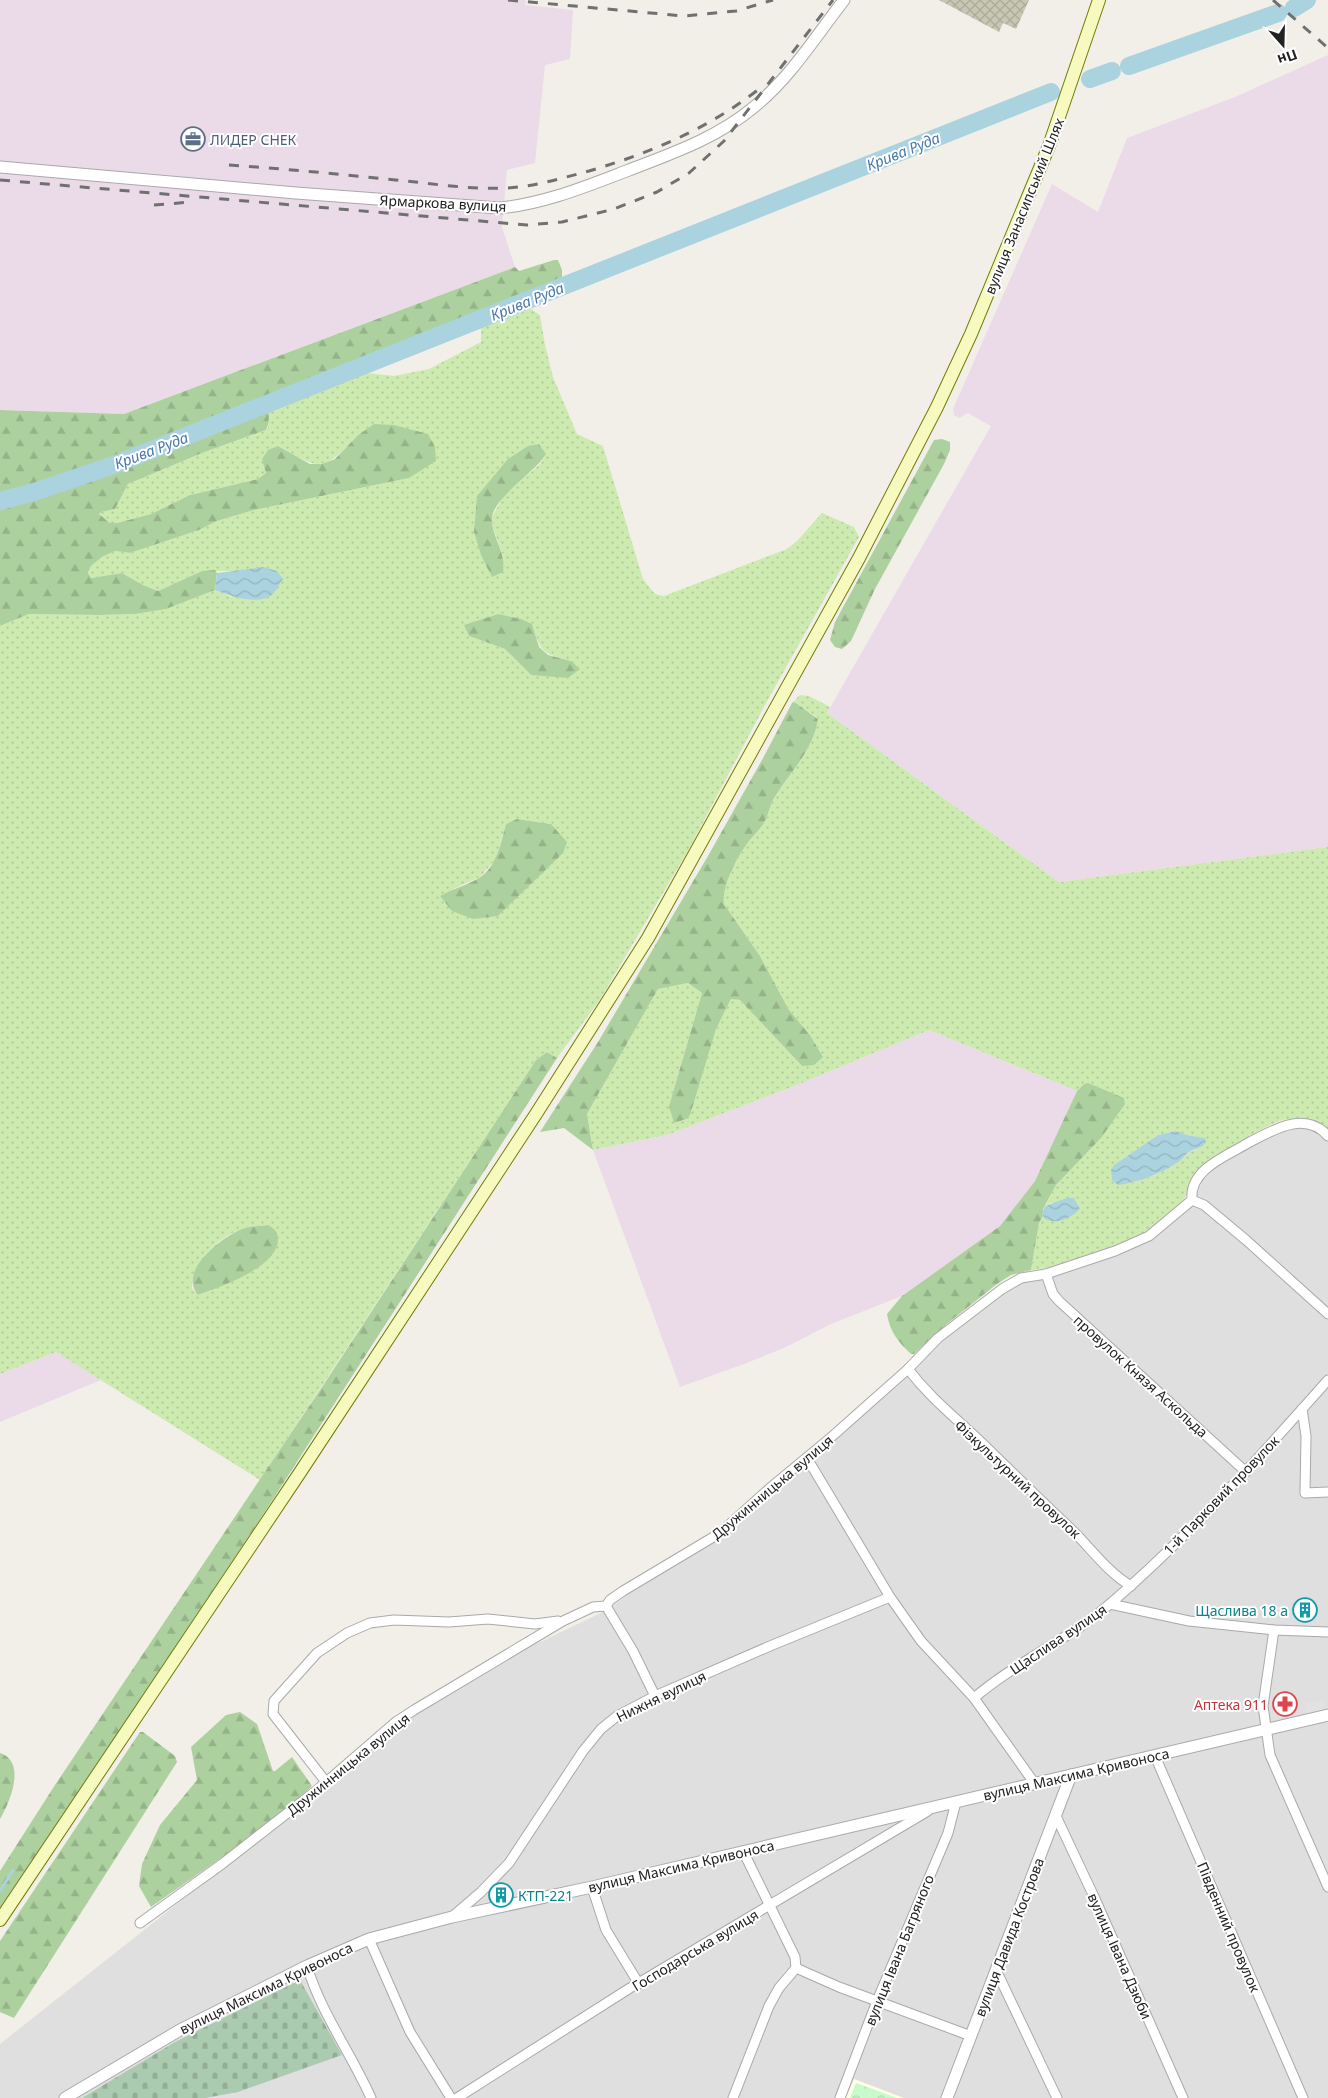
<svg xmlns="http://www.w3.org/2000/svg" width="1328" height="2098" font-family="'Noto Sans',sans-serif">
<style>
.residential{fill:#e0dfdf}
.industrial{fill:#ebdbe8}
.education{fill:#ffffe5}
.construction{fill:url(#construction-cross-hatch)}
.grass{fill:url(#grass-dots);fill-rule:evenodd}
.forest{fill:url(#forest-firs)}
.cemetery{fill:url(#cemetery-stones)}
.park{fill:url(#park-crowns)}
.parking{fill:#e2e2e2}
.water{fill:url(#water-waves)}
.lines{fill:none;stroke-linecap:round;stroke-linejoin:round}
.stream{stroke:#aad3df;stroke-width:3}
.river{stroke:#aad3df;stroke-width:18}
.minor-casing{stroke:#a9a9a9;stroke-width:11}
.tertiary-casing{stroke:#a9a9a9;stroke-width:13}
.secondary-casing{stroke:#707d05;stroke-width:14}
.minor{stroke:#fff;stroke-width:9}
.tertiary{stroke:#fff;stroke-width:11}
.secondary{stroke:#f7fabf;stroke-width:12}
.rail{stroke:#707070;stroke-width:3;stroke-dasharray:10 10;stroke-linecap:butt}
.labels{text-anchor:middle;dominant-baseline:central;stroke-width:4;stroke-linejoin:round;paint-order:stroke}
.service-label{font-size:14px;fill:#4e5e75;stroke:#fff;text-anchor:start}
.street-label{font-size:14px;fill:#222;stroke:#fff}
.culture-label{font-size:14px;fill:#0d838f;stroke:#fff;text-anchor:end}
.health-label{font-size:14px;fill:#be3a42;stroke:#fff;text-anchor:end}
.water-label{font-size:15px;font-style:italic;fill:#4a7aab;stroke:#fff}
</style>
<defs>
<pattern id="construction-cross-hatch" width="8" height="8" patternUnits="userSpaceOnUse" patternTransform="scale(1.25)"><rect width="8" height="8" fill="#c7c7b4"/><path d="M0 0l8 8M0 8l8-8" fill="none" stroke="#abab9a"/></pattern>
<pattern id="grass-dots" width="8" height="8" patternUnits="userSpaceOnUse" patternTransform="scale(1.25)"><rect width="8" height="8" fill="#cdebb0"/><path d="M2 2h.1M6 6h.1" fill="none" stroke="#b0c997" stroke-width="1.8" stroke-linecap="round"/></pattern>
<pattern id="forest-firs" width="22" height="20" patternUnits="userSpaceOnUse" patternTransform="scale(1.25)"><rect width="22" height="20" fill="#add19e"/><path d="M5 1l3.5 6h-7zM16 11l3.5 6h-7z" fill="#95b388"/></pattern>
<pattern id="cemetery-stones" width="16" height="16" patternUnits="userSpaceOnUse" patternTransform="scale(1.25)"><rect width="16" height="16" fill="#aacbaf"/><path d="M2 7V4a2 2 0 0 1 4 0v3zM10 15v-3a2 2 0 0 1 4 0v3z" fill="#92ae96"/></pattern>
<pattern id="park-crowns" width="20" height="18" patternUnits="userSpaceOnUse" patternTransform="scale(1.25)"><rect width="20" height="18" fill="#c8facc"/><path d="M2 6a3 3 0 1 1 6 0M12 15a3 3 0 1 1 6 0" fill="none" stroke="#acd6af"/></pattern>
<pattern id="water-waves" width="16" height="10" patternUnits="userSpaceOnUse" patternTransform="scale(1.25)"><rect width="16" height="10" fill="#aad3df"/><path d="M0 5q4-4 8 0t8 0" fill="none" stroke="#92b5bf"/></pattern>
</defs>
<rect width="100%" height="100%" fill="#f2efe9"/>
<!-- residential -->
<path class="residential" d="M 1292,1127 L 1305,1127 L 1319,1133 L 1328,1142 L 1328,2098 L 0,2098 L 0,2044 L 354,1764 L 410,1715 L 517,1653 L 603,1612 L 637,1588 L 736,1526 L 904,1380 L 944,1339 L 983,1307 L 1021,1282 L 1113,1256 L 1148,1240 L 1193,1206 L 1202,1181 L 1219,1164 L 1263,1138 Z"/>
<!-- industrial -->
<g class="industrial">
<path d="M 0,0 L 526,0 L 525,5 L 573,10 L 570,59 L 545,65 L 535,163 L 507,170 L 502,227 L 515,267 L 124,414 L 0,410 Z"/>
<path d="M 1328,55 L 1328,847 L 1059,882 L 827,713 L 991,426 L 968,413 L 959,418 L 954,415 L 953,409 L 1052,184 L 1098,212 L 1127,138 L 1235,97 Z"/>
<path d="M 929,1030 L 1077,1091 L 1035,1181 L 1000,1226 L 902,1296 L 831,1324 L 784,1348 L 744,1364 L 680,1387 L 593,1150 L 667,1135 L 792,1087 Z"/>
<path d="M 56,1352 L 101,1380 L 0,1422 L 0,1374 Z"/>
</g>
<!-- education -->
<path class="education" d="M 854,2079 L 904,2098 L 846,2098 Z"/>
<!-- construction -->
<path class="construction" d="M 939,0 L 1029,0 L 1016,29 L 1003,23 L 999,32 Z"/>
<!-- grass -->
<g class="grass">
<path d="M 531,309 L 540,315 L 545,345 L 553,377 L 577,434 L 603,446 L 643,579 L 655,594 L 664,596 L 787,549 L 797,541 L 822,513 L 854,527 L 859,537 L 765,705 L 689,849 L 599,1001 L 557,1058 L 547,1052 L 536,1060 L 260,1480 L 56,1352 L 0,1374 L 0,626 L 29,614 L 98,615 L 135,614 L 166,609 L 215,590 L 232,597 L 234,571 L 202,571 L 158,591 L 143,585 L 122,573 L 91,578 L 88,574 L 91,566 L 102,557 L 115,551 L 130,553 L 199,530 L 217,521 L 254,510 L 409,478 L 357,436 C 322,473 321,470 278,446 L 266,473 L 258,479 L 190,495 L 151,514 L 117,523 L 110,523 L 99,514 L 100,512 L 115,509 L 128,484 L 202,453 L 266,430 L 268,428 L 268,411 L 367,373 L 394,376 L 429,369 L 481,342 L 481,328 ZM 546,454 L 540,464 L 504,495 L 492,517 L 493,528 L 505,561 L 477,496 ZM 498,614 L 532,624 C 541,653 542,653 571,661 L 531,675 L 505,649 L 469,636 L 465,625 ZM 517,819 L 551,824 L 509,904 L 498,916 L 453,889 L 480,877 L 496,859 L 506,824 ZM 268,1225 L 215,1289 L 198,1295 L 192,1288 C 191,1261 221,1235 245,1228 C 253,1226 261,1226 268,1225 Z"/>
<path d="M 800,695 L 809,696 L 830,707 L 827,713 L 1059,882 L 1328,847 L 1328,1129 C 1318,1120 1301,1117 1288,1119 C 1266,1122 1221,1155 1200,1168 C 1190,1180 1189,1196 1178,1207 C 1144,1242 1078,1265 1031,1270 L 1039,1223 L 1043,1216 L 1044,1218 L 1054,1201 L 1045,1206 L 1056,1185 L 1101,1138 L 1084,1084 L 1077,1091 L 929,1030 L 792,1087 L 667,1135 L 593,1150 L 587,1114 L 658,989 L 688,983 L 702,993 L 669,1106 L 716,1029 L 731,999 L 740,1000 L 802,1066 L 823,1057 L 810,1035 L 789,1010 L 760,956 L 724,904 C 722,884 738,856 749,841 C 754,835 760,829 764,823 C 769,814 770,803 776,795 C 793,770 813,750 818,718 L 796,703 L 792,703 ZM 1176,1131 L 1187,1135 L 1205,1138 L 1199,1148 L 1191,1151 L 1177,1163 L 1157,1174 L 1131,1183 L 1114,1165 L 1158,1135 Z"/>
</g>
<!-- forest -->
<g class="forest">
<path d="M 554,260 L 558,260 L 562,270 L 562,281 L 559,283 L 470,317 L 412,343 L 267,398 C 268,408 271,421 266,430 L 202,453 L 128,484 L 115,509 L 101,512 L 99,514 L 110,523 L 117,523 L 151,514 L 190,495 L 258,479 L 266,473 L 262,459 L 268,450 L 278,446 L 310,464 L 322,464 L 335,459 L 357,436 L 374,424 L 394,425 L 428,434 L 435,447 L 436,461 L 409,478 L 254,510 L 217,521 L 199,530 L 130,553 L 115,551 L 102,557 L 91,566 L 88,573 L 91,578 L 122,573 L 143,585 L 158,591 L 202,571 L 215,570 L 217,573 L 215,590 L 166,609 L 135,614 L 98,615 L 29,614 L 0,626 L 0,410 L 124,414 L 515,267 L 519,271 Z"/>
<path d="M 942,439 L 950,442 L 950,450 L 944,464 L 875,589 L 851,641 L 842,649 L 835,647 L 830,640 L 835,622 L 934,440 Z"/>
<path d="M 539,444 L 546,454 C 535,473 492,498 492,519 C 492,539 506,550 503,572 L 492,577 L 481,555 L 474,532 L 477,496 L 508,459 L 528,446 Z"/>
<path d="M 498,614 L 521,619 L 532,624 L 539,647 L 548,655 L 571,661 L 580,669 L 568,678 L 531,675 L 505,649 L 469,636 L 464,625 Z"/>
<path d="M 792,703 L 796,703 L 818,719 C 813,750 793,769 776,795 C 770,803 769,814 764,823 C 760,829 754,835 749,841 C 738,856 722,884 724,904 L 760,956 L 789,1010 L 810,1035 L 823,1057 L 814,1065 L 802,1066 L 740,1000 L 731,999 L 716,1029 L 690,1115 L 686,1119 L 674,1123 L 669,1106 L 702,993 L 688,983 L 658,989 L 587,1114 L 593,1150 L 564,1128 L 540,1132 L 598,1042 L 708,856 L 762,760 Z"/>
<path d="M 517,819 L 551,824 L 567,842 L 563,853 L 498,916 L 473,919 L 452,911 L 440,896 C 453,889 467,885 479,878 C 497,867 501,842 506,824 Z"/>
<path d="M 547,1052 L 557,1058 L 257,1524 L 0,1909 L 0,1871 L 55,1785 L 324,1384 L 536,1060 Z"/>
<path d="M 1088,1083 L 1124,1098 L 1125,1104 L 1101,1138 L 1056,1185 L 1043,1209 L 1043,1216 L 1039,1223 L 1031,1270 L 1011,1275 L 997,1284 L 948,1323 L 914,1354 L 911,1354 C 898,1342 890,1332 887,1314 L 902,1296 L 1000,1226 L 1035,1181 L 1077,1091 L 1084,1084 Z"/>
<path d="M 268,1225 C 275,1229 278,1232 278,1240 C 278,1267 220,1287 198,1295 C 177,1271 223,1235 245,1228 C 252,1226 261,1226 268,1225 Z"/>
<path d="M 240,1712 L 257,1724 L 273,1771 L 275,1771 L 292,1757 L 312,1786 L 279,1817 L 151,1907 L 139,1886 L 142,1864 L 160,1825 L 197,1780 L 191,1747 L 226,1715 Z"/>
<path d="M 140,1732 L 143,1732 L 175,1756 L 177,1762 L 14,2018 L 0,2012 L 0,1941 Z"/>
<path d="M 0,1753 C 27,1762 10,1802 0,1819 Z"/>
</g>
<!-- cemetery -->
<path class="cemetery" d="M 300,1980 L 342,2055 L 238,2092 L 205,2098 L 82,2098 L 175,2042 Z"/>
<!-- park -->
<path class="park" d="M 856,2083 L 897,2098 L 850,2098 Z"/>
<!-- parking -->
<path class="parking" d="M 1324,1701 L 1325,1709 L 1307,1714 L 1305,1703 Z"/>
<!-- water -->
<g class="water">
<path d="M 263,567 L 277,571 L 283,579 C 280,583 277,589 274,593 C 260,607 230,596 215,590 L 217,573 Z"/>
<path d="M 1176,1131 L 1187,1135 L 1205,1138 L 1206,1142 C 1201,1149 1195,1148 1189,1152 C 1185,1155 1182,1160 1177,1163 C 1159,1174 1140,1182 1118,1185 L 1112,1180 L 1111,1170 L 1114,1165 L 1158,1135 Z"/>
<path d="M 1067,1198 L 1074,1198 L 1080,1209 C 1071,1218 1056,1226 1044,1218 L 1042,1213 L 1045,1206 Z"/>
</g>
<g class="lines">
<!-- stream -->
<path class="stream" d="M 0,1891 L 13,1870"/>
<!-- river -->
<g class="river">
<path d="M 1294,8 L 1307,0"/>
<path d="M 1129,66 L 1278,13"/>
<path d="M 1090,79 L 1112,71"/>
<path d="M 0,501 L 34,492 L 111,466 L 1051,92"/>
</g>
<!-- minor casing -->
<g class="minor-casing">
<g id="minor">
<path d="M 1192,1200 L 1204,1205 L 1246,1240 L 1328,1314"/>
<path d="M 1046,1274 L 1053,1294 L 1059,1301 L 1246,1472"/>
<path d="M 908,1369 C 931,1399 956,1418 983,1444 C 1012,1472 1041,1501 1071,1529 C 1090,1547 1108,1573 1131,1586"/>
<path d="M 1302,1409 L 1306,1436 L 1305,1493 L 1328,1492"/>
<path d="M 807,1458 L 890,1597 L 921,1641 L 974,1698 L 1035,1784"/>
<path d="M 1110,1604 C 1189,1536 1259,1458 1328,1380"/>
<path d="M 606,1606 L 633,1651 L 655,1696"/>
<path d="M 1274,1630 L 1263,1706 L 1270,1755 L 1328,1887"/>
<path d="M 974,1698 C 1016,1662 1068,1640 1110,1604 L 1189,1621 L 1274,1630 L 1328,1632"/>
<path d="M 1155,1756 L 1303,2098"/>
<path d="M 326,1782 L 273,1714 L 274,1701 L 317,1653 L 347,1633 L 370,1623 L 394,1620 L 449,1622 L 488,1619 L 535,1624 L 558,1621"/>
<path d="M 1056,1816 L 1096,1901 L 1183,2098"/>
<path d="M 592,1887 L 606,1930 L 639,1984"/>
<path d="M 452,1917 L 481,1892 L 509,1863 L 583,1751 L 601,1729 L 617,1716 L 655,1696 L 770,1646 L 890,1597"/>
<path d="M 140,1923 L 222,1864 L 317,1790 L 397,1721 L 414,1710 L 563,1621 L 593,1607 L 606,1606 L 610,1600 L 623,1591 L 720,1533 L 770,1488 L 828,1440 L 908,1369 L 938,1338 L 1002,1289 L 1021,1278 L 1046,1274 L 1115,1251 L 1149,1236 L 1192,1200 C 1189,1169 1227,1156 1248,1143 C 1273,1130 1305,1110 1328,1136"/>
<path d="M 369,1939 L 410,2032 L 451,2098"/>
<path d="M 307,1966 C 321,2013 351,2053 371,2098"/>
<path d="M 796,1968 L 839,1987 L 971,2036"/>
<path d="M 996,1970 L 1057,2098"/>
<path d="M 457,2098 L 630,1988 L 928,1811"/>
<path d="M 733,2098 L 769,2006 L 779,1988 L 796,1968 L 795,1957 L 743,1851"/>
<path d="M 840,2098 L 877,2001 L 948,1833 L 956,1802"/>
</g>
</g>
<!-- tertiary casing -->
<g class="tertiary-casing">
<g id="tertiary">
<path d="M 0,167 L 296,193 L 499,208 C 544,204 587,186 629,170 C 673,153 717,138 754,107 C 790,78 816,36 844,0"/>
<path d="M 65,2098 L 180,2030 L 307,1966 L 369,1939 L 452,1917 L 592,1887 L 1328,1715"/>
<path d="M 947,2098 L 1071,1775"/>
</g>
</g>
<!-- secondary casing -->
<g class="secondary-casing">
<path id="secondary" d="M 0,1920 L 299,1474 L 536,1114 L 648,938 L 859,558 L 937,407 L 971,334 L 1049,146 L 1099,0"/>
</g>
<!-- minor -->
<use href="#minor" class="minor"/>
<!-- tertiary -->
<use href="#tertiary" class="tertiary"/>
<!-- secondary -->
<use href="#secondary" class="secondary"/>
<!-- rail -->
<g class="rail">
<path d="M 508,0 L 684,16 L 736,11 L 773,0"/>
<path d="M 1273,0 L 1328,48"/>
<path d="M 229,165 C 288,169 347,175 406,181 C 443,185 482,191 519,187 C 543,184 566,177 589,171 C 650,153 708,129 759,89"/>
<path d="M 0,180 L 527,225 L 562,222 L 614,209 L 657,192 L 689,173 L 724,141 L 833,0"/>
<path d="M 154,205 L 191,202"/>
</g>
</g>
<!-- icons -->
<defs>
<g id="office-ring" transform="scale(1.25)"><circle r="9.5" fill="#fff" stroke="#5c6f8a" stroke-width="1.5"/><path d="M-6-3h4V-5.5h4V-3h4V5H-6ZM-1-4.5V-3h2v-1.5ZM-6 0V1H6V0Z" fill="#5c6f8a"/></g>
<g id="building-ring" transform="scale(1.25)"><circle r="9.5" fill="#fff" stroke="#0f9aa8" stroke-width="1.5"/><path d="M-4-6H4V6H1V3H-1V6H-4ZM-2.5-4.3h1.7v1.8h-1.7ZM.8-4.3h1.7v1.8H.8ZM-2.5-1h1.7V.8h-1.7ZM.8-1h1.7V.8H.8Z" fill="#0f9aa8"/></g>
<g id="pharmacy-ring" transform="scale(1.25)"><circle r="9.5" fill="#fff" stroke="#e0444e" stroke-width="1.5"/><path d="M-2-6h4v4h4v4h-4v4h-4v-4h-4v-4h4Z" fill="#e0444e"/></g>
</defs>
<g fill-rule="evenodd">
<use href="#office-ring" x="193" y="139"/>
<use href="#building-ring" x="1305" y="1610"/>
<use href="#pharmacy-ring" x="1285" y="1704"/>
<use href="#building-ring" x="501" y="1895"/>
</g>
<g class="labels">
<!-- service labels -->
<g class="service-label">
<text x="210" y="139">ЛИДЕР СНЕК</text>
</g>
<!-- street labels -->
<g class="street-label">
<text transform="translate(443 203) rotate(3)">Ярмаркова вулиця</text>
<text transform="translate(1024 206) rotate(-68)">вулиця Занасипський Шлях</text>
<text transform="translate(1141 1376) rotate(42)">провулок Князя Аскольда</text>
<text transform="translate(1018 1479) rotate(43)">Фізкультурний провулок</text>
<text transform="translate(772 1487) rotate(-40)">Дружинницька вулиця</text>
<text transform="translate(1221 1495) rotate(-46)">1-й Парковий провулок</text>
<text transform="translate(1058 1639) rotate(-34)">Щаслива вулиця</text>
<text transform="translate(661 1696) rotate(-26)">Нижня вулиця</text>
<text transform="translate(348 1764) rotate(-39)">Дружинницька вулиця</text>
<text transform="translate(1076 1774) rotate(-13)">вулиця Максима Кривоноса</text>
<text transform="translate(681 1866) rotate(-13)">вулиця Максима Кривоноса</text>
<text transform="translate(1229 1927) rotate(67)">Південний провулок</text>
<text transform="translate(1009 1937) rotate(-69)">вулиця Давида Кострова</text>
<text transform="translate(695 1950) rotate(-31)">Господарська вулиця</text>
<text transform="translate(899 1950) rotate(-68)">вулиця Івана Багряного</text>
<text transform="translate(1120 1956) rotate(66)">вулиця Івана Дзюби</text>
<text transform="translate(266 1988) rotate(-26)">вулиця Максима Кривоноса</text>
</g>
<!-- culture labels -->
<g class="culture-label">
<text x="1288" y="1610">Щаслива 18 а</text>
<text x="518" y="1895" text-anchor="start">КТП-221</text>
</g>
<!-- health labels -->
<g class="health-label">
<text x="1268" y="1704">Аптека 911</text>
</g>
<!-- water labels -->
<g class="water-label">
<text transform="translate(903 151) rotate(-22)">Крива Руда</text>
<text transform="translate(527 301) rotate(-22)">Крива Руда</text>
<text transform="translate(151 450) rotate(-21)">Крива Руда</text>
</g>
</g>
<!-- north arrow -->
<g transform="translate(1283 45) rotate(160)" stroke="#ffffff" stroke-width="4" paint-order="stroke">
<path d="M0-4L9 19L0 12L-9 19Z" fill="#222222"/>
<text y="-8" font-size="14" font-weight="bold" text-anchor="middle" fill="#222222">Пн</text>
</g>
</svg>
